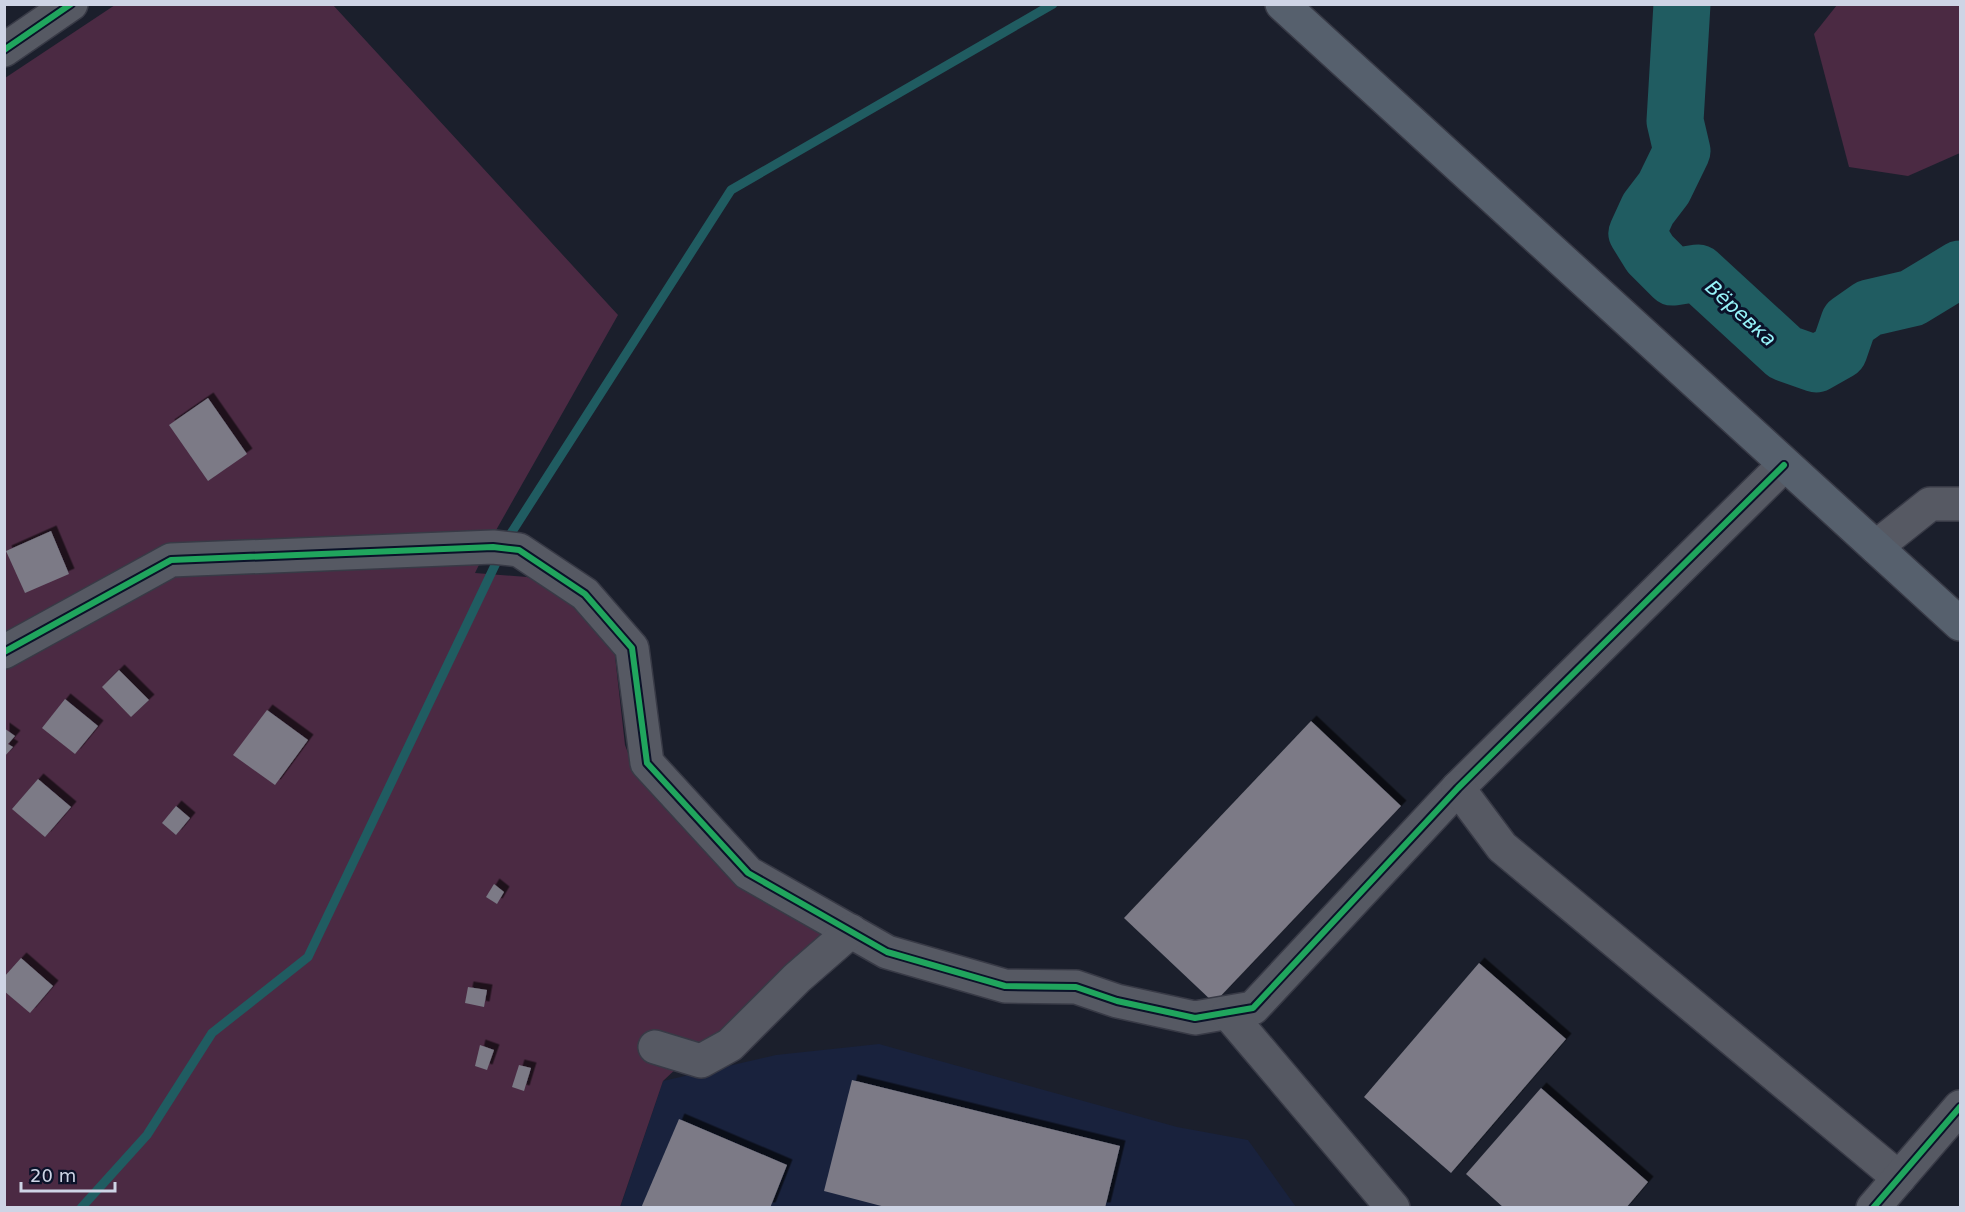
<svg xmlns="http://www.w3.org/2000/svg" width="1965" height="1212" font-family="'DejaVu Sans',sans-serif">
<style>
.built{fill:#19223d}
.green{fill:#4b2a43}
.lines{fill:none;stroke-linecap:round;stroke-linejoin:round}
.stream{stroke:#205c61;stroke-width:9}
.river{stroke:#205c61;stroke-width:57}
.building{fill:#7b7a86;filter:url(#shadow)}
.minor-casing{stroke:#383a46;stroke-width:36}
.major-casing{stroke:#383a46;stroke-width:36}
.minor{stroke:#565963;stroke-width:33}
.major{stroke:#56606d;stroke-width:33}
.cycleway-casing{stroke:#0b1229;stroke-width:10}
.cycleway{stroke:#20a55d;stroke-width:6}
.labels{text-anchor:middle;dominant-baseline:central;stroke-width:6;stroke-linejoin:round;paint-order:stroke}
.water-label{font-size:20px;font-style:italic;fill:#97f4fa;stroke:#0b1229}
</style>
<defs>
<filter id="shadow"><feDropShadow dx="5.5" dy="-5.5" stdDeviation="0" flood-color="#0009"/></filter>
</defs>
<rect width="100%" height="100%" fill="#1b1f2c"/>
<!-- built -->
<path class="built" d="M 879,1044 L 1177,1127 L 1248,1140 L 1296,1207 L 620,1208 L 663,1081 L 776,1055 Z"/>
<!-- green -->
<g class="green">
<path d="M 115,5 L 333,5 L 618,315 L 495,532 L 475,573 L 527,577 L 579,602 L 614,647 L 625,745 L 636,774 L 712,856 L 826,938 L 744,1016 L 695,1051 L 663,1081 L 620,1207 L 5,1208 L 5,78 Z"/>
<path d="M 1837,5 L 1960,5 L 1960,153 L 1908,176 L 1849,167 L 1814,34 Z"/>
</g>
<g class="lines">
<!-- stream -->
<path class="stream" d="M 81,1208 L 147,1135 L 212,1033 L 308,957 L 508,538 L 731,190 L 1053,4"/>
<!-- river -->
<path class="river" d="M 1682,4 L 1675,121 L 1682,151 L 1664,188 L 1648,209 L 1637,233 L 1650,254 L 1673,277 L 1698,273 L 1785,353 L 1816,364 L 1839,351 L 1849,322 L 1869,308 L 1912,298 L 1960,269"/>
</g>
<!-- building -->
<g class="building">
<path d="M 208,398 L 247,454 L 208,481 L 169,425 Z"/>
<path d="M 51,531 L 69,574 L 25,593 L 6,551 Z"/>
<path d="M 119,670 L 149,700 L 131,717 L 102,687 Z"/>
<path d="M 65,699 L 98,726 L 75,754 L 42,728 Z"/>
<path d="M 267,710 L 308,740 L 275,785 L 233,755 Z"/>
<path d="M 1311,721 L 1401,806 L 1214,1003 L 1124,918 Z"/>
<path d="M 4,728 L 15,736 L 8,744 L 13,747 L 4,757 Z"/>
<path d="M 38,779 L 71,807 L 45,837 L 12,809 Z"/>
<path d="M 176,806 L 190,818 L 176,835 L 162,823 Z"/>
<path d="M 494,884 L 504,892 L 497,904 L 486,897 Z"/>
<path d="M 21,958 L 53,986 L 30,1013 L 4,991 L 4,977 Z"/>
<path d="M 1479,963 L 1566,1039 L 1451,1173 L 1364,1097 Z"/>
<path d="M 468,987 L 487,990 L 484,1007 L 465,1003 Z"/>
<path d="M 480,1045 L 494,1050 L 487,1070 L 475,1066 Z"/>
<path d="M 519,1065 L 531,1068 L 524,1091 L 512,1087 Z"/>
<path d="M 852,1080 L 1120,1146 L 1105,1208 L 889,1208 L 824,1191 Z"/>
<path d="M 1541,1088 L 1648,1182 L 1626,1208 L 1504,1208 L 1466,1174 Z"/>
<path d="M 679,1119 L 787,1165 L 770,1208 L 641,1208 Z"/>
</g>
<g class="lines">
<!-- minor casing -->
<g class="minor-casing">
<g id="minor">
<path d="M 4,50 L 71,4"/>
<path d="M 1876,547 L 1930,504 L 1960,504"/>
<path d="M 4,652 L 171,560 L 493,547 L 519,550 L 585,594 L 632,648 L 647,763 L 748,873 L 887,952 L 1005,986 L 1076,987 L 1117,1001 L 1195,1018 L 1253,1008 L 1458,788 L 1784,465"/>
<path d="M 1458,788 L 1502,847 L 1899,1178"/>
<path d="M 1228,1013 L 1393,1208"/>
<path d="M 655,1047 L 701,1061 L 730,1045 L 797,978 L 851,931"/>
<path d="M 1873,1208 L 1960,1107"/>
</g>
</g>
<!-- major casing -->
<g class="major-casing">
<path id="major" d="M 1282,4 L 1960,624"/>
</g>
<!-- minor -->
<use href="#minor" class="minor"/>
<!-- major -->
<use href="#major" class="major"/>
<!-- cycleway casing -->
<g class="cycleway-casing">
<g id="cycleway">
<path d="M 4,50 L 71,4"/>
<path d="M 4,652 L 171,560 L 493,547 L 519,550 L 585,594 L 632,648 L 647,763 L 748,873 L 887,952 L 1005,986 L 1076,987 L 1117,1001 L 1195,1018 L 1253,1008 L 1458,788 L 1784,465"/>
<path d="M 1873,1208 L 1960,1107"/>
</g>
</g>
<!-- cycleway -->
<use href="#cycleway" class="cycleway"/>
</g>
<g class="labels">
<!-- water labels -->
<g class="water-label">
<text transform="translate(1741 313) rotate(42)">Вёревка</text>
</g>
</g>
<!-- border -->
<rect width="1965" height="1212" fill="none" stroke="#ced4e5" stroke-width="12"/>
<!-- scale -->
<path d="M21 1182v9h94v-9" fill="none" stroke="#ced4e5" stroke-width="3"/>
<text x="30" y="1182" font-size="18" fill="#ced4e5" stroke="#0b1229" stroke-width="4.5" paint-order="stroke">20 m</text>
</svg>
